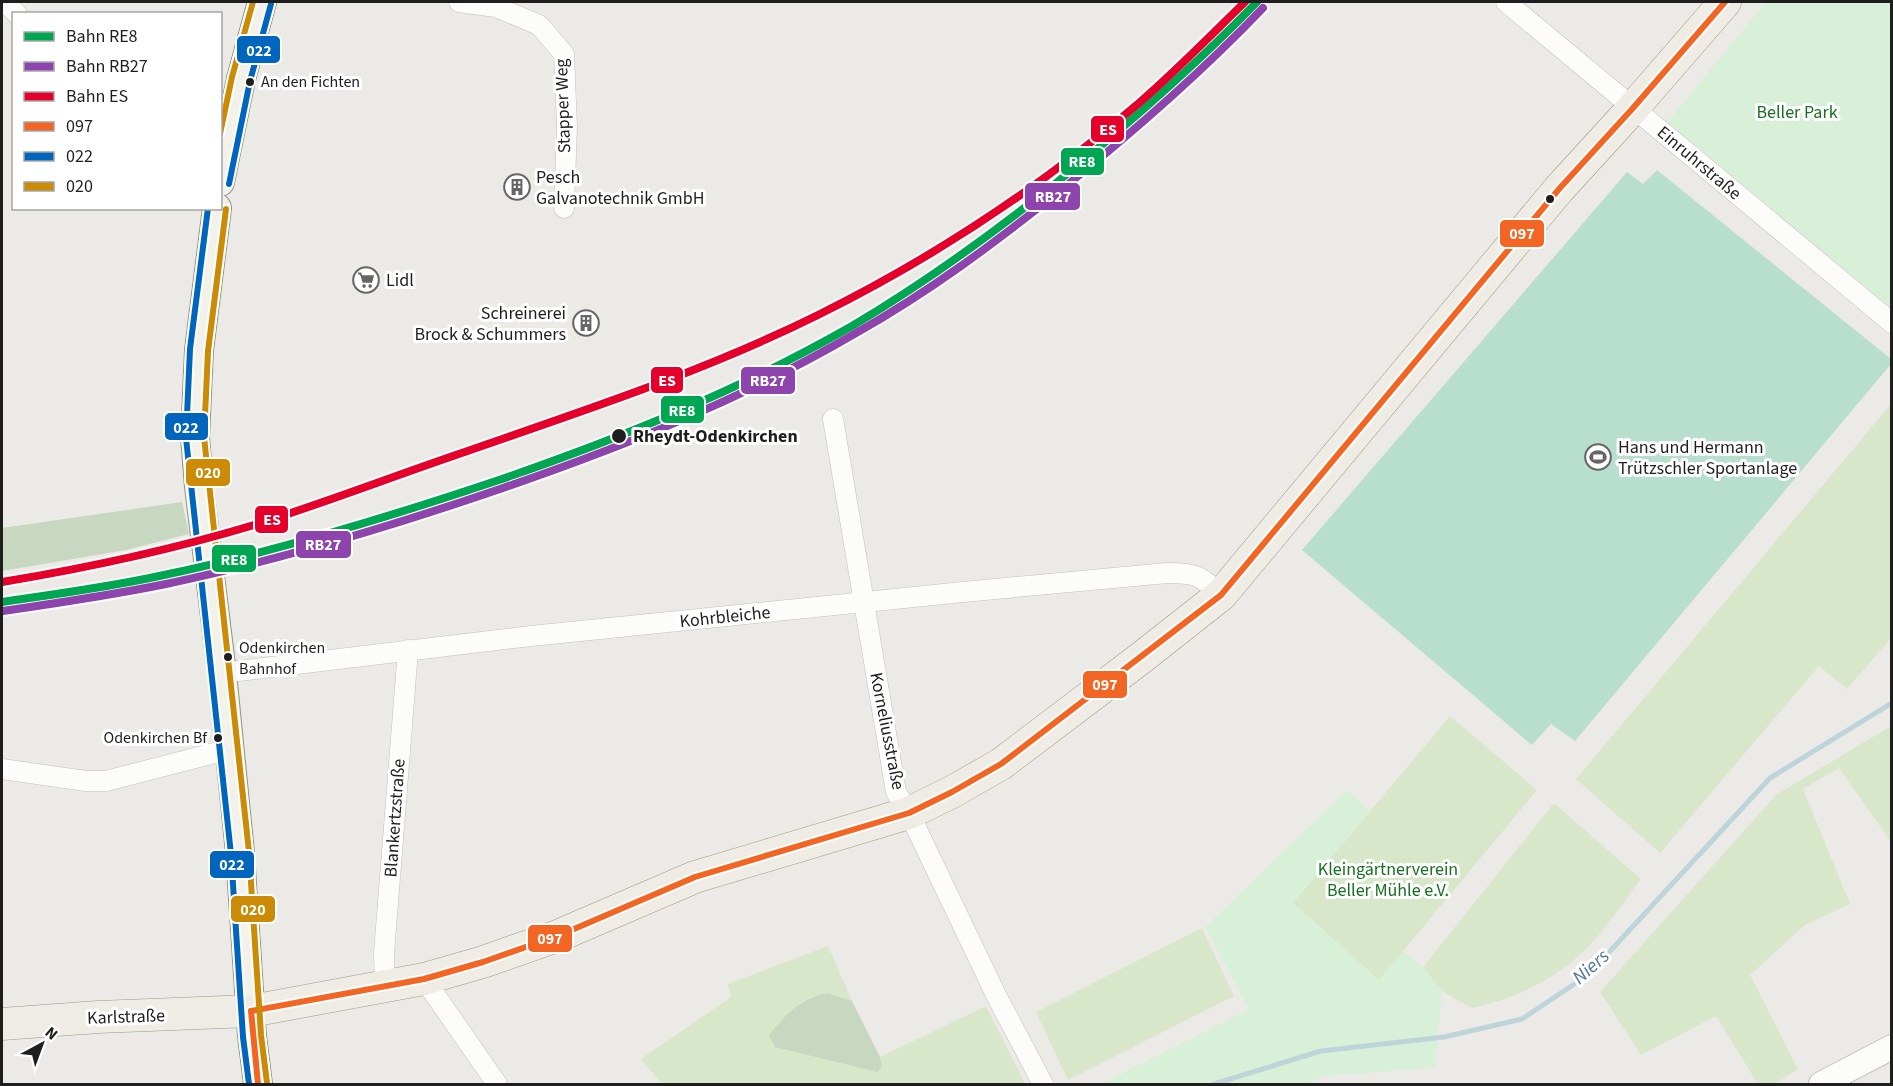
<svg xmlns="http://www.w3.org/2000/svg" width="1893" height="1086" font-family="'Source Sans 3',sans-serif">
<style>
.grass{fill:#d8e6c9}
.forest{fill:#c8d7bf}
.park{fill:#d8efd8}
.pitch{fill:#b8dece}
.lines{fill:none;stroke-linecap:round;stroke-linejoin:round}
.stream{stroke:#bed4db;stroke-width:5}
.minor-casing{stroke:#c2c1bf;stroke-width:21}
.tertiary-casing{stroke:#c2c1bf;stroke-width:26}
.secondary-casing{stroke:#929481;stroke-width:30}
.primary-casing{stroke:#a09887;stroke-width:33}
.minor{stroke:#fcfcfb;stroke-width:20}
.tertiary{stroke:#fcfcfb;stroke-width:24}
.secondary{stroke:#f2f2eb;stroke-width:28}
.primary{stroke:#efebe5;stroke-width:32}
.bus-1-casing{stroke:#fff;stroke-width:10}
.bus-2-casing{stroke:#fff;stroke-width:10}
.bus-3-casing{stroke:#fff;stroke-width:10}
.bus-1{stroke:#f26522;stroke-width:6}
.bus-2{stroke:#0065bd;stroke-width:6}
.bus-3{stroke:#cc8b06;stroke-width:6}
.rail-1-casing{stroke:#fff;stroke-width:12}
.rail-2-casing{stroke:#fff;stroke-width:12}
.rail-3-casing{stroke:#fff;stroke-width:12}
.rail-1{stroke:#00a651;stroke-width:8}
.rail-2{stroke:#8e44ad;stroke-width:8}
.rail-3{stroke:#e4002b;stroke-width:8}
.bus-dot{fill:#1e1e1e;stroke:#fff;stroke-width:2}
.labels{text-anchor:middle;dominant-baseline:central;stroke-width:6;stroke-linejoin:round;paint-order:stroke}
.bus-label{font-size:16px;fill:#1e1e1e;stroke:#fff;text-anchor:start}
.street-label{font-size:18px;fill:#1e1e1e;stroke:#fff}
.park-label{font-size:18px;fill:#197023;stroke:#fff}
.poi-label{font-size:18px;fill:#1e1e1e;stroke:#fff;text-anchor:start}
.stop-label{font-size:18px;font-weight:bold;fill:#1e1e1e;stroke:#fff;text-anchor:start}
.water-label{font-size:20px;font-style:italic;fill:#53759b;stroke:#fff}
.line-badge{stroke:#fff;stroke-width:2}
.badge-label{font-size:16px;text-anchor:middle;font-weight:bold;fill:#fff}
</style>
<rect width="100%" height="100%" fill="#eceae7"/>
<!-- grass -->
<g class="grass">
<path d="M 1891,404 L 1891,638 L 1847,689 L 1819,666 L 1660,853 L 1576,779 Z"/>
<path d="M 1450,716 L 1537,790 L 1379,980 L 1293,903 Z"/>
<path d="M 1891,726 L 1891,842 L 1839,768 L 1803,789 L 1850,904 L 1805,925 L 1750,975 L 1798,1069 L 1775,1084 L 1758,1084 L 1716,1016 L 1641,1055 L 1600,992 L 1776,795 Z"/>
<path d="M 1554,803 L 1641,879 C 1624,901 1606,929 1586,949 C 1553,981 1516,998 1472,1008 L 1442,991 L 1423,967 Z"/>
<path d="M 1202,928 L 1234,996 L 1068,1080 L 1036,1012 Z"/>
<path d="M 828,946 L 852,1001 L 828,993 L 808,998 L 779,1022 L 805,1053 L 825,1059 L 882,1065 L 880,1057 L 986,1006 L 1025,1084 L 662,1084 L 641,1059 L 731,997 L 728,984 Z"/>
</g>
<!-- forest -->
<g class="forest">
<path d="M 182,502 L 189,534 L 126,550 L 2,571 L 2,528 Z"/>
<path d="M 828,993 L 852,1001 L 880,1057 L 882,1065 L 878,1072 L 775,1047 L 769,1035 C 785,1015 802,997 828,993 Z"/>
</g>
<!-- park -->
<g class="park">
<path d="M 1766,2 L 1891,2 L 1891,314 L 1665,125 Z"/>
<path d="M 1347,790 L 1370,811 L 1293,903 L 1379,980 L 1403,951 L 1423,967 L 1442,991 L 1435,1068 L 1324,1076 L 1305,1084 L 1101,1084 L 1249,1009 L 1205,927 Z"/>
</g>
<!-- pitch -->
<path class="pitch" d="M 1657,170 L 1891,359 L 1891,364 L 1575,741 L 1551,724 L 1532,745 L 1302,550 L 1627,172 L 1643,184 Z"/>
<g class="lines">
<!-- stream -->
<path class="stream" d="M 1214,1084 L 1321,1051 L 1444,1037 L 1522,1019 L 1588,975 L 1770,778 L 1892,703"/>
<!-- minor casing -->
<g class="minor-casing">
<g id="minor">
<path d="M 5,2 L 17,14"/>
<path d="M 459,2 L 496,7 L 539,25 L 564,54 L 567,127 L 564,208"/>
<path d="M 1506,2 L 1892,323"/>
<path d="M 833,419 L 896,792 L 909,813 L 997,997 L 1043,1084"/>
<path d="M 222,673 L 531,636 L 963,592 L 1167,573 C 1196,573 1200,575 1221,595"/>
<path d="M 2,769 L 86,781 L 106,781 L 230,749"/>
<path d="M 424,979 L 497,1084"/>
<path d="M 385,987 L 384,953 L 408,650"/>
</g>
</g>
<!-- tertiary casing -->
<g class="tertiary-casing">
<path id="tertiary" d="M 1821,1084 L 1892,1047"/>
</g>
<!-- secondary casing -->
<g class="secondary-casing">
<g id="secondary">
<path d="M 220,182 L 241,79 L 262,2"/>
<path d="M 217,208 L 199,350 L 195,437 L 199,487 L 222,673 L 240,853 L 252,1036 L 258,1084"/>
</g>
</g>
<!-- primary casing -->
<g class="primary-casing">
<path id="primary" d="M 2,1024 L 98,1017 L 251,1011 L 424,979 L 483,962 L 560,935 L 695,877 L 909,813 L 952,792 L 1001,764 L 1141,658 L 1221,595 L 1559,189 L 1633,108 L 1725,2"/>
</g>
<!-- minor -->
<use href="#minor" class="minor"/>
<!-- tertiary -->
<use href="#tertiary" class="tertiary"/>
<!-- secondary -->
<use href="#secondary" class="secondary"/>
<!-- primary -->
<use href="#primary" class="primary"/>
<!-- bus-1 casing -->
<g class="bus-1-casing">
<g id="bus-1">
<path d="M 251,1011 L 424,979 L 483,962 L 560,935 L 695,877 L 909,813 L 952,792 L 1001,764 L 1221,595 L 1559,189 L 1633,108 L 1725,2"/>
<path d="M 251,1011 L 258,1084"/>
</g>
</g>
<!-- bus-2 casing -->
<g class="bus-2-casing">
<g id="bus-2">
<path d="M 229,184 L 250,81 L 271,4"/>
<path d="M 208,208 L 190,349 L 186,438 L 231,854 L 243,1037 L 249,1084"/>
</g>
</g>
<!-- bus-3 casing -->
<g class="bus-3-casing">
<g id="bus-3">
<path d="M 220,134 L 232,77 L 253,2"/>
<path d="M 226,209 L 208,351 L 204,437 L 249,852 L 261,1035 L 267,1083"/>
</g>
</g>
<!-- bus-1 -->
<use href="#bus-1" class="bus-1"/>
<!-- bus-2 -->
<use href="#bus-2" class="bus-2"/>
<!-- bus-3 -->
<use href="#bus-3" class="bus-3"/>
<!-- rail-1 casing -->
<g class="rail-1-casing">
<path id="rail-1" d="M 2,602 C 56,594 110,587 164,575 C 278,551 389,517 499,480 C 621,438 740,390 852,326 C 923,284 991,235 1056,183 C 1126,126 1194,67 1257,2"/>
</g>
<!-- rail-2 casing -->
<g class="rail-2-casing">
<path id="rail-2" d="M 3,611 C 58,603 112,595 166,584 C 280,560 392,526 503,488 C 625,446 745,398 856,333 C 929,292 996,242 1061,190 C 1132,133 1200,74 1263,8"/>
</g>
<!-- rail-3 casing -->
<g class="rail-3-casing">
<path id="rail-3" d="M 2,582 C 87,568 171,550 254,525 C 321,504 386,479 453,456 C 576,413 701,373 818,315 C 933,258 1041,187 1139,103 C 1176,71 1210,36 1245,2"/>
</g>
<!-- rail-1 -->
<use href="#rail-1" class="rail-1"/>
<!-- rail-2 -->
<use href="#rail-2" class="rail-2"/>
<!-- rail-3 -->
<use href="#rail-3" class="rail-3"/>
</g>
<!-- icons -->
<defs>
<g id="building-ring" transform="scale(1.35)"><circle r="9.5" fill="#fff" stroke="#666564" stroke-width="1.5"/><path d="M-4-6H4V6H1V3H-1V6H-4ZM-2.5-4.3h1.7v1.8h-1.7ZM.8-4.3h1.7v1.8H.8ZM-2.5-1h1.7V.8h-1.7ZM.8-1h1.7V.8H.8Z" fill="#666564"/></g>
<g id="supermarket-ring" transform="scale(1.35)"><circle r="9.5" fill="#fff" stroke="#666564" stroke-width="1.5"/><path d="M-6-5.5h2.5l.6 2H6L4.5 2H-2.5L-4.4-4H-6ZM-1.5 3.2a1.3 1.3 0 1 0 .1 0ZM3 3.2a1.3 1.3 0 1 0 .1 0Z" fill="#666564"/></g>
<g id="stadium-ring" transform="scale(1.35)"><circle r="9.5" fill="#fff" stroke="#666564" stroke-width="1.5"/><path d="M0-5a6.5 5 0 1 0 0 10a6.5 5 0 1 0 0-10ZM-3.5-1.8h7v3.6h-7Z" fill="#666564"/></g>
</defs>
<g fill-rule="evenodd">
<use href="#building-ring" x="517" y="187"/>
<use href="#supermarket-ring" x="366" y="280"/>
<use href="#building-ring" x="586" y="323"/>
<use href="#stadium-ring" x="1598" y="457"/>
</g>
<!-- markers -->
<g class="bus-dot">
<circle cx="250" cy="82" r="5"/>
<circle cx="1550" cy="199" r="5"/>
<circle cx="619" cy="436" r="8"/>
<circle cx="228" cy="657" r="5"/>
<circle cx="218" cy="738" r="5"/>
</g>
<g class="labels">
<!-- bus labels -->
<g class="bus-label">
<text x="261" y="82">An den Fichten</text>
<text x="239" y="648">Odenkirchen<tspan x="239" dy="21">Bahnhof</tspan></text>
<text x="207" y="738" text-anchor="end">Odenkirchen Bf</text>
</g>
<!-- street labels -->
<g class="street-label">
<text transform="translate(563 106) rotate(-92)">Stapper Weg</text>
<text transform="translate(1699 163) rotate(40)">Einruhrstraße</text>
<text transform="translate(725 617) rotate(-6)">Kohrbleiche</text>
<text transform="translate(887 731) rotate(79)">Korneliusstraße</text>
<text transform="translate(395 818) rotate(-86)">Blankertzstraße</text>
<text transform="translate(126 1017) rotate(-2)">Karlstraße</text>
</g>
<!-- park labels -->
<g class="park-label">
<text x="1797" y="112">Beller Park</text>
<text x="1388" y="869">Kleingärtnerverein<tspan x="1388" dy="21">Beller Mühle e.V.</tspan></text>
</g>
<!-- poi labels -->
<g class="poi-label">
<text x="536" y="177">Pesch<tspan x="536" dy="21">Galvanotechnik GmbH</tspan></text>
<text x="386" y="280">Lidl</text>
<text x="566" y="313" text-anchor="end">Schreinerei<tspan x="566" dy="21">Brock &amp; Schummers</tspan></text>
<text x="1618" y="447">Hans und Hermann<tspan x="1618" dy="21">Trützschler Sportanlage</tspan></text>
</g>
<!-- stop labels -->
<g class="stop-label">
<text x="633" y="436">Rheydt-Odenkirchen</text>
</g>
<!-- water labels -->
<g class="water-label">
<text transform="translate(1591 967) rotate(-42)">Niers</text>
</g>
</g>
<g class="line-badge">
<rect x="236" y="35" width="45" height="29" rx="6" fill="#0065bd"/>
<rect x="1090" y="115" width="35" height="28" rx="6" fill="#e4002b"/>
<rect x="1060" y="147" width="45" height="29" rx="6" fill="#00a651"/>
<rect x="1024" y="182" width="57" height="29" rx="6" fill="#8e44ad"/>
<rect x="1499" y="219" width="46" height="29" rx="6" fill="#f26522"/>
<rect x="650" y="366" width="34" height="28" rx="6" fill="#e4002b"/>
<rect x="740" y="366" width="56" height="29" rx="6" fill="#8e44ad"/>
<rect x="660" y="395" width="45" height="29" rx="6" fill="#00a651"/>
<rect x="164" y="412" width="45" height="29" rx="6" fill="#0065bd"/>
<rect x="185" y="458" width="46" height="29" rx="6" fill="#cc8b06"/>
<rect x="254" y="505" width="35" height="29" rx="6" fill="#e4002b"/>
<rect x="295" y="530" width="57" height="29" rx="6" fill="#8e44ad"/>
<rect x="211" y="544" width="46" height="29" rx="6" fill="#00a651"/>
<rect x="1082" y="670" width="46" height="29" rx="6" fill="#f26522"/>
<rect x="209" y="850" width="46" height="29" rx="6" fill="#0065bd"/>
<rect x="230" y="895" width="46" height="28" rx="6" fill="#cc8b06"/>
<rect x="527" y="924" width="46" height="29" rx="6" fill="#f26522"/>
</g>
<g class="badge-label">
<text x="259" y="56">022</text>
<text x="1108" y="135">ES</text>
<text x="1082" y="167">RE8</text>
<text x="1053" y="202">RB27</text>
<text x="1522" y="239">097</text>
<text x="667" y="386">ES</text>
<text x="768" y="386">RB27</text>
<text x="682" y="416">RE8</text>
<text x="186" y="433">022</text>
<text x="208" y="478">020</text>
<text x="272" y="525">ES</text>
<text x="323" y="550">RB27</text>
<text x="234" y="565">RE8</text>
<text x="1105" y="690">097</text>
<text x="232" y="870">022</text>
<text x="253" y="915">020</text>
<text x="550" y="944">097</text>
</g>
<!-- border -->
<rect width="1893" height="1086" fill="none" stroke="#1e1e1e" stroke-width="6"/>
<!-- legend -->
<rect x="12" y="12" width="210" height="198" fill="#ffffff" stroke="#a5a5a5" stroke-width="1.5"/>
<rect x="24" y="32" width="30" height="9" fill="#00a651" stroke="#a5a5a5" stroke-width="1.5"/>
<text x="66" y="42" font-size="18" fill="#1e1e1e">Bahn RE8</text>
<rect x="24" y="62" width="30" height="9" fill="#8e44ad" stroke="#a5a5a5" stroke-width="1.5"/>
<text x="66" y="72" font-size="18" fill="#1e1e1e">Bahn RB27</text>
<rect x="24" y="92" width="30" height="9" fill="#e4002b" stroke="#a5a5a5" stroke-width="1.5"/>
<text x="66" y="102" font-size="18" fill="#1e1e1e">Bahn ES</text>
<rect x="24" y="122" width="30" height="9" fill="#f26522" stroke="#a5a5a5" stroke-width="1.5"/>
<text x="66" y="132" font-size="18" fill="#1e1e1e">097</text>
<rect x="24" y="152" width="30" height="9" fill="#0065bd" stroke="#a5a5a5" stroke-width="1.5"/>
<text x="66" y="162" font-size="18" fill="#1e1e1e">022</text>
<rect x="24" y="182" width="30" height="9" fill="#cc8b06" stroke="#a5a5a5" stroke-width="1.5"/>
<text x="66" y="192" font-size="18" fill="#1e1e1e">020</text>
<!-- north arrow -->
<g transform="translate(42 1044) rotate(41)" stroke="#ffffff" stroke-width="4.5" paint-order="stroke">
<path d="M0-4.5L10 22L0 15L-10 22Z" fill="#1e1e1e"/>
<text y="-9" font-size="16" font-weight="bold" text-anchor="middle" fill="#1e1e1e">N</text>
</g>
</svg>
